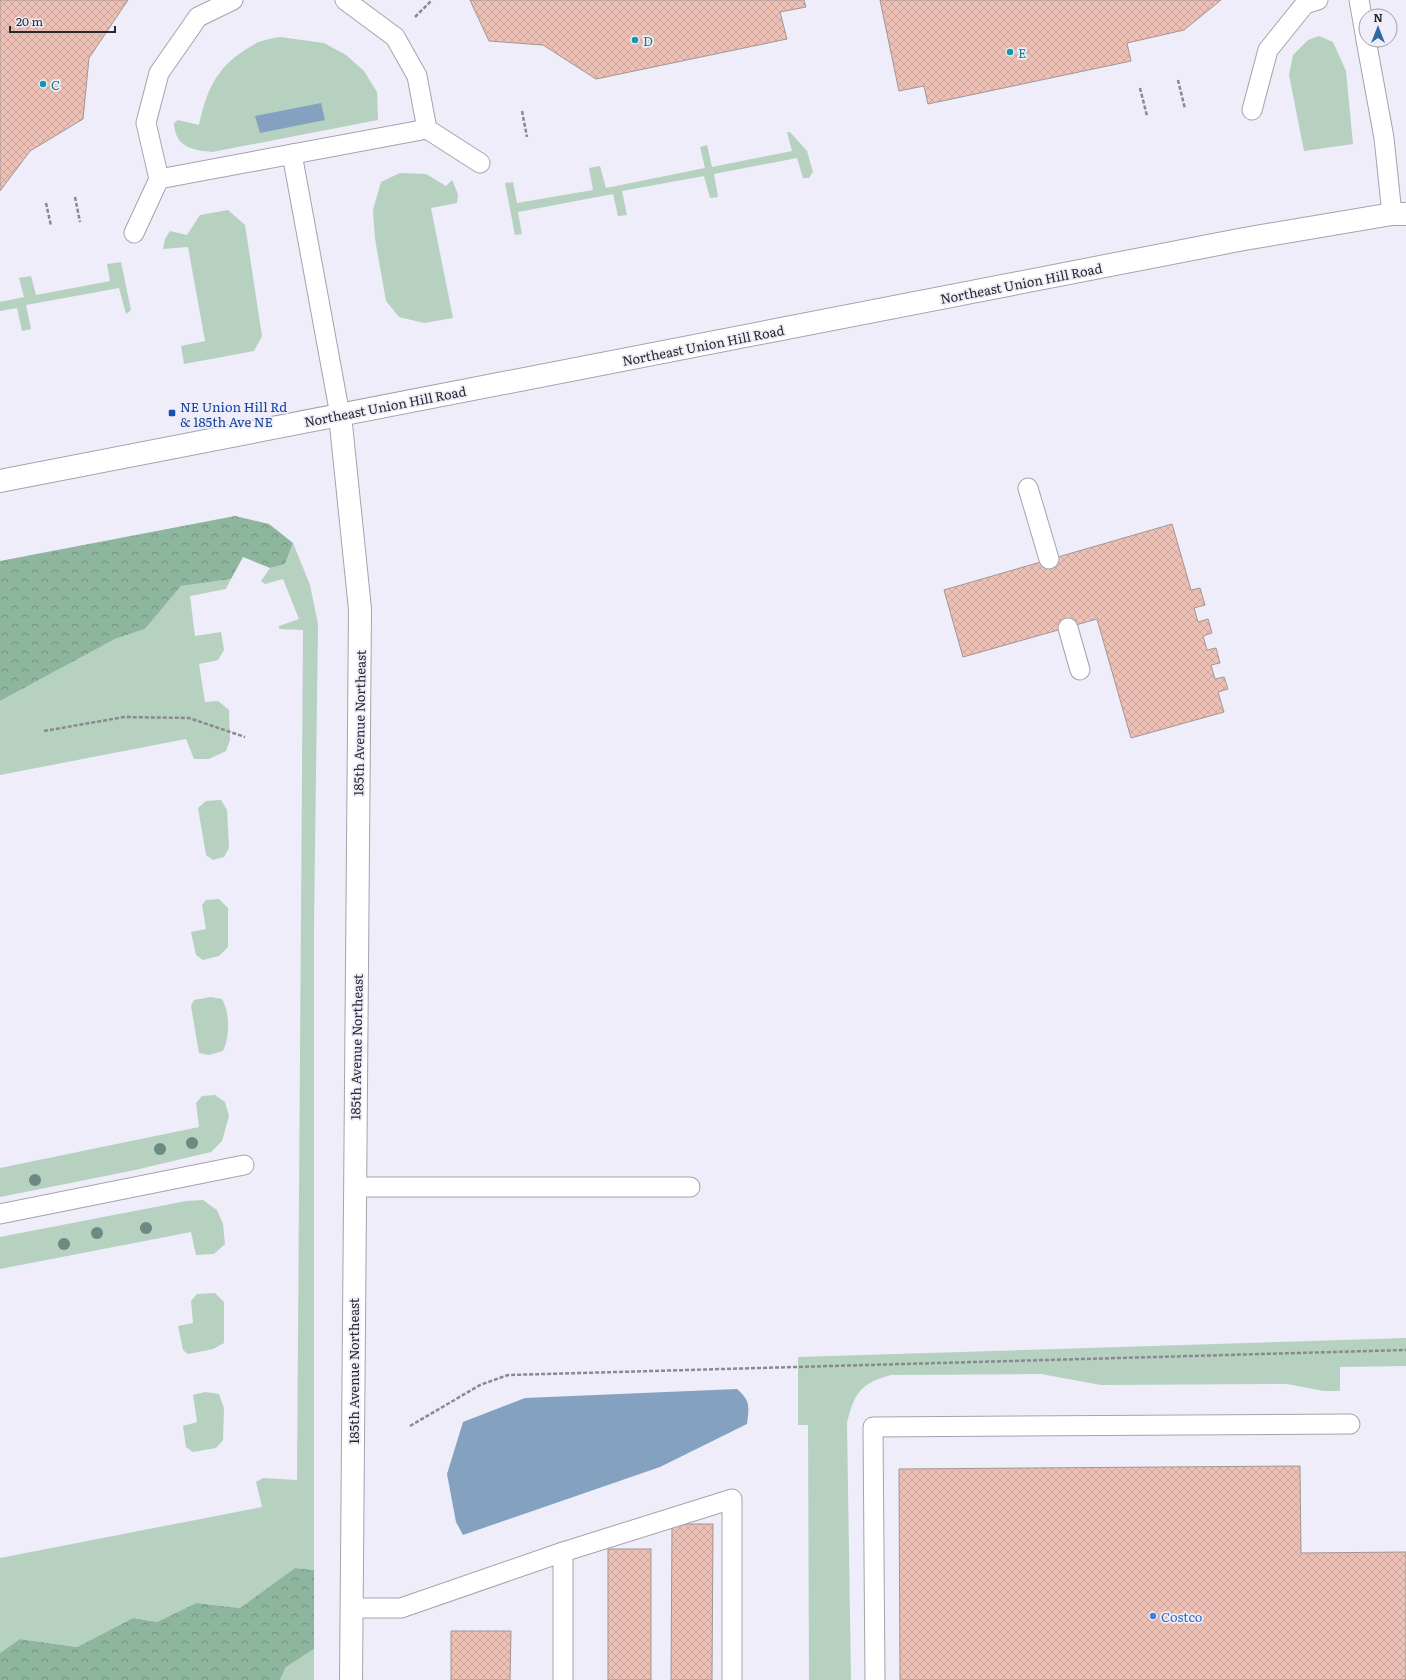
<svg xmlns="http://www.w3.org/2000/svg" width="1406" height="1680" font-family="Literata,serif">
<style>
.green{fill:#b6d1c0}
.forest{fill:url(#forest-crowns)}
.water{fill:#84a2bf}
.building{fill:url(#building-cross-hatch);stroke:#a39693}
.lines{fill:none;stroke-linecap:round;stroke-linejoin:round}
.lane-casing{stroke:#a4a3ae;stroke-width:21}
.secondary-casing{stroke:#a4a3ae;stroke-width:24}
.path{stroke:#8a8991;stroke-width:2.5;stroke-dasharray:4 2;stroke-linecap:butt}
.lane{stroke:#fff;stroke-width:19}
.secondary{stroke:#fff;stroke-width:22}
.tree{fill:#6c8982}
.culture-dot{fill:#0f9aa8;stroke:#eeedf9;stroke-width:1.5}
.transit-dot{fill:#1a4fb4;stroke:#eeedf9;stroke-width:1.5}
.shop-dot{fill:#3f7fe0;stroke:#eeedf9;stroke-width:1.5}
.labels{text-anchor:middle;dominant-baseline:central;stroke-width:3.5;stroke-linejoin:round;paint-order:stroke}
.culture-label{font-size:13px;fill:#0d838f;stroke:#eeedf9;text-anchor:start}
.street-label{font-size:13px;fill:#29292d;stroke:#eeedf9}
.transit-label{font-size:13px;fill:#164399;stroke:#eeedf9;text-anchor:start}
.shop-label{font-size:13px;fill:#366cbe;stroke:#eeedf9;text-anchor:start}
</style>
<defs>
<pattern id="forest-crowns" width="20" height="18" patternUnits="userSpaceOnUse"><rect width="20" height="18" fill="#8eb59d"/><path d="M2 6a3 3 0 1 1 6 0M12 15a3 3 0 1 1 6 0" fill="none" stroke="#749380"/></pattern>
<pattern id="building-cross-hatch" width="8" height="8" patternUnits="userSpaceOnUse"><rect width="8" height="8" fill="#edc0b5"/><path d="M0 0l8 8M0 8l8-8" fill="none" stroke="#cba59c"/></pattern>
</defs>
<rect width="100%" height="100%" fill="#eeedf9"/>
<!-- green -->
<g class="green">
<path d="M 1319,36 L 1333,42 L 1346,71 L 1353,144 L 1304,151 L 1289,75 L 1293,55 L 1308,40 Z"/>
<path d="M 280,37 L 324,43 L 346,55 L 364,71 L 377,92 L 378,120 L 212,152 C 192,150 175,147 174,123 L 178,120 L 199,125 C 206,92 216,68 245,50 C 250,47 256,42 262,41 C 267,39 274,38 280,37 Z"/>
<path d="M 787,132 L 790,132 L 807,151 L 813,172 L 809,178 L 803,178 L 797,158 L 714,174 L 718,197 L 710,198 L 704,176 L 622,191 L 627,215 L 618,216 L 613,194 L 518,212 L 522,234 L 515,235 L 505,183 L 513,182 L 517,203 L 593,190 L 589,168 L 600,166 L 606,188 L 705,168 L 700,147 L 707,145 L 712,167 L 792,151 Z"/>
<path d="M 400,173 L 426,174 L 446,186 L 452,180 L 458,194 L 457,203 L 431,208 L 453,318 L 424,323 L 399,317 L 386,301 L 375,239 L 373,210 L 381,182 Z"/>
<path d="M 228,210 L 245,225 L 262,336 L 254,351 L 184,364 L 181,346 L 205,341 L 188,247 L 163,249 L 165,239 L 170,231 L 187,235 L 200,215 Z"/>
<path d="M 121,262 L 131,310 L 126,314 L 119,288 L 26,305 L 31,329 L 22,331 L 17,308 L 0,311 L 0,302 L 24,297 L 19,278 L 31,276 L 36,295 L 110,281 L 107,264 Z"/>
<path d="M 293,543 L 310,585 L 318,624 L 314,926 L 314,1570 L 295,1568 L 240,1608 L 196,1603 L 157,1622 L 133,1618 L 77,1647 L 20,1639 L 0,1653 L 0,1558 L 262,1507 L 256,1482 L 263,1478 L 297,1480 L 303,630 L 279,629 L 279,626 L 299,619 L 283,579 L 265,584 L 261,581 L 270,568 L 285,564 Z"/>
<path d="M 231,579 L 226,589 L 190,596 L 195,636 L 221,632 L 224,650 L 218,660 L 199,664 L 205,702 L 218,701 L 229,710 L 230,740 L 226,751 L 209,759 L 194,759 L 186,739 L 0,775 L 0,701 L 115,639 L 145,629 L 181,586 Z"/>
<path d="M 221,800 L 227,810 L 229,848 L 224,857 L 213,860 L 206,855 L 198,808 L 206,801 Z"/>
<path d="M 219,899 L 228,908 L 228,947 L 219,956 L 203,960 L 196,955 L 191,932 L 206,929 L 202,905 L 206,900 Z"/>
<path d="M 211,997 L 222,999 C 230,1013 230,1036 223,1051 L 209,1055 L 199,1053 L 191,1006 L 194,1000 Z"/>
<path d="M 215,1095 L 225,1102 L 229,1116 L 222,1141 L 211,1152 L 135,1170 L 0,1197 L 0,1168 L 199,1127 L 196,1103 L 202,1096 Z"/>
<path d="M 203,1200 L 217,1210 L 223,1224 L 225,1244 L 214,1254 L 196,1255 L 191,1232 L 0,1269 L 0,1237 L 186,1201 Z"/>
<path d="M 215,1293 L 224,1302 L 224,1343 L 213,1349 L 188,1354 L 183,1350 L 178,1326 L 193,1323 L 191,1301 L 197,1294 Z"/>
<path d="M 1406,1338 L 1406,1366 L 1340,1367 L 1340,1391 L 1324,1391 L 1287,1384 L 1101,1385 L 1041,1374 L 891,1375 C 861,1383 854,1393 847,1423 L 851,1680 L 809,1680 L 808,1425 L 798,1425 L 798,1357 Z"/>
<path d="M 205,1392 L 219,1394 L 224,1408 L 223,1440 L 216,1448 L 193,1452 L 186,1447 L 183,1426 L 197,1422 L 193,1395 Z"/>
<path d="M 314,1649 L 314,1680 L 280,1680 L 286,1667 Z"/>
</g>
<!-- forest -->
<g class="forest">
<path d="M 235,516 L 269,524 L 293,543 L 285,564 L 270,568 L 243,557 L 231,579 L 181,586 L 145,629 L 115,639 L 0,701 L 0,561 Z"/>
<path d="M 295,1568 L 314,1570 L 314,1649 L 286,1667 L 280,1680 L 0,1680 L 0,1653 L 20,1639 L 77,1647 L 133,1618 L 157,1622 L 196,1603 L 240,1608 Z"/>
</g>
<!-- water -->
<g class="water">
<path d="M 321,103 L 325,120 L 260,133 L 255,116 Z"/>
<path d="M 737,1389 C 751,1401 749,1407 747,1424 L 660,1467 L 463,1535 L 456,1522 L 447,1474 L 463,1422 L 525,1398 Z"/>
</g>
<!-- building -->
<g class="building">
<path d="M 0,0 L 128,0 L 89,58 L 83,119 L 30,151 L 0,191 Z"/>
<path d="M 470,0 L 804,0 L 806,7 L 780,12 L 787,39 L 596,79 L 543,45 L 489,41 Z"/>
<path d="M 880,0 L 1221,0 L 1184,30 L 1127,43 L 1131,61 L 928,104 L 924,86 L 899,91 Z"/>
<path d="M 1172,524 L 1191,590 L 1200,588 L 1205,605 L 1194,608 L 1198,622 L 1208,619 L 1212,633 L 1203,636 L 1207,650 L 1216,648 L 1220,663 L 1211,665 L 1215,679 L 1224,677 L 1228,689 L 1218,692 L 1224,712 L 1131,738 L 1097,619 L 963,657 L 944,590 Z"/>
<path d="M 1300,1466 L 1301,1553 L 1406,1552 L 1406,1680 L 900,1680 L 899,1469 Z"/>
<path d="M 672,1524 L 713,1524 L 712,1680 L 671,1680 Z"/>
<rect x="608" y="1549" width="43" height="131"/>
<path d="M 451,1631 L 511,1631 L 510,1680 L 451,1680 Z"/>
</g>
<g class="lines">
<!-- lane casing -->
<g class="lane-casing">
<g id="lane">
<path d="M 345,0 L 395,37 L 417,76 L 427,129"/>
<path d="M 1359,0 L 1366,39"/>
<path d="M 1366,40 L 1384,138 L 1392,214"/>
<path d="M 1252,110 L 1268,50 L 1305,4 L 1318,0"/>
<path d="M 292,154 L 340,415"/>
<path d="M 159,179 L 427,129 L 480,163"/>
<path d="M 134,233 L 159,179 L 146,123 L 159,73 L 198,17 L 233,0"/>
<path d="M 1028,488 L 1049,559"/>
<path d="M 1068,628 L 1080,670"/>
<path d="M 355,1187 L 690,1187"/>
<path d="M 0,1214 L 244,1165"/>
<path d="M 563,1552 L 732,1499 L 732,1680"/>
<path d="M 351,1608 L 401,1608 L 563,1552 L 563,1680"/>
<path d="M 875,1680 L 873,1427 L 1350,1424"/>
</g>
</g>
<!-- secondary casing -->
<g class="secondary-casing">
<g id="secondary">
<path d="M 340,415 L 360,609 L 351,1680"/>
<path d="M 0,481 L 1244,239 L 1392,214 L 1406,214"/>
</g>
</g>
<!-- path -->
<g class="path">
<path d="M 415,17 L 432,0"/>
<path d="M 1178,80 L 1185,109"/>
<path d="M 1140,88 L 1147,116"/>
<path d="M 522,111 L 527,137"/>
<path d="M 75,197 L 80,222"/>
<path d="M 46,203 L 51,226"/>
<path d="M 44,731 L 124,717 L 189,718 L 245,737"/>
<path d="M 410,1426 L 480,1385 L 508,1375 L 1406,1350"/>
</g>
<!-- lane -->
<use href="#lane" class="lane"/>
<!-- secondary -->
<use href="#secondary" class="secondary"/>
</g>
<!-- trees -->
<g class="tree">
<circle cx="192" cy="1143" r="6"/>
<circle cx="160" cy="1149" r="6"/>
<circle cx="35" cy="1180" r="6"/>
<circle cx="146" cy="1228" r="6"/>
<circle cx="97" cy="1233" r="6"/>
<circle cx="64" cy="1244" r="6"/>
</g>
<!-- markers -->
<g class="culture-dot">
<circle cx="635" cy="40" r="4"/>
<circle cx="1010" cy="52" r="4"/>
<circle cx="43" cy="84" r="4"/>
</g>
<rect class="transit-dot" x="168" y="409" width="8" height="8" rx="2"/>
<circle class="shop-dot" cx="1153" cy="1616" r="4"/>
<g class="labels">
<!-- culture labels -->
<g class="culture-label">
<text x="643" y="40">D</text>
<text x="1018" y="52">E</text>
<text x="51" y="84">C</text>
</g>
<!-- street labels -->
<g class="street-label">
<text transform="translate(1021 283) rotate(-11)">Northeast Union Hill Road</text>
<text transform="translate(703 345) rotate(-11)">Northeast Union Hill Road</text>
<text transform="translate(385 406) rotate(-11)">Northeast Union Hill Road</text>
<text transform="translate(359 723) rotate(-89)">185th Avenue Northeast</text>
<text transform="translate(356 1047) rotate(-89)">185th Avenue Northeast</text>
<text transform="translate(353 1371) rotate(-90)">185th Avenue Northeast</text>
</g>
<!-- transit labels -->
<g class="transit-label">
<text x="180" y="406">NE Union Hill Rd<tspan x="180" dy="15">&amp; 185th Ave NE</tspan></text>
</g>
<!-- shop labels -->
<g class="shop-label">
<text x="1161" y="1616">Costco</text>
</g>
</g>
<!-- north arrow -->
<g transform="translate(1378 28)"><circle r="19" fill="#eeedf9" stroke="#9f9fa7"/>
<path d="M0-3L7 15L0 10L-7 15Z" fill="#2e69a1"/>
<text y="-6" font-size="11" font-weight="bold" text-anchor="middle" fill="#29292d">N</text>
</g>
<!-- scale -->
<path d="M10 26v6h105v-6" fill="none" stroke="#29292d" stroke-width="2"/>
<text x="16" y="26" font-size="12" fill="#29292d" stroke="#eeedf9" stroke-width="3" paint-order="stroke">20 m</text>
</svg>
